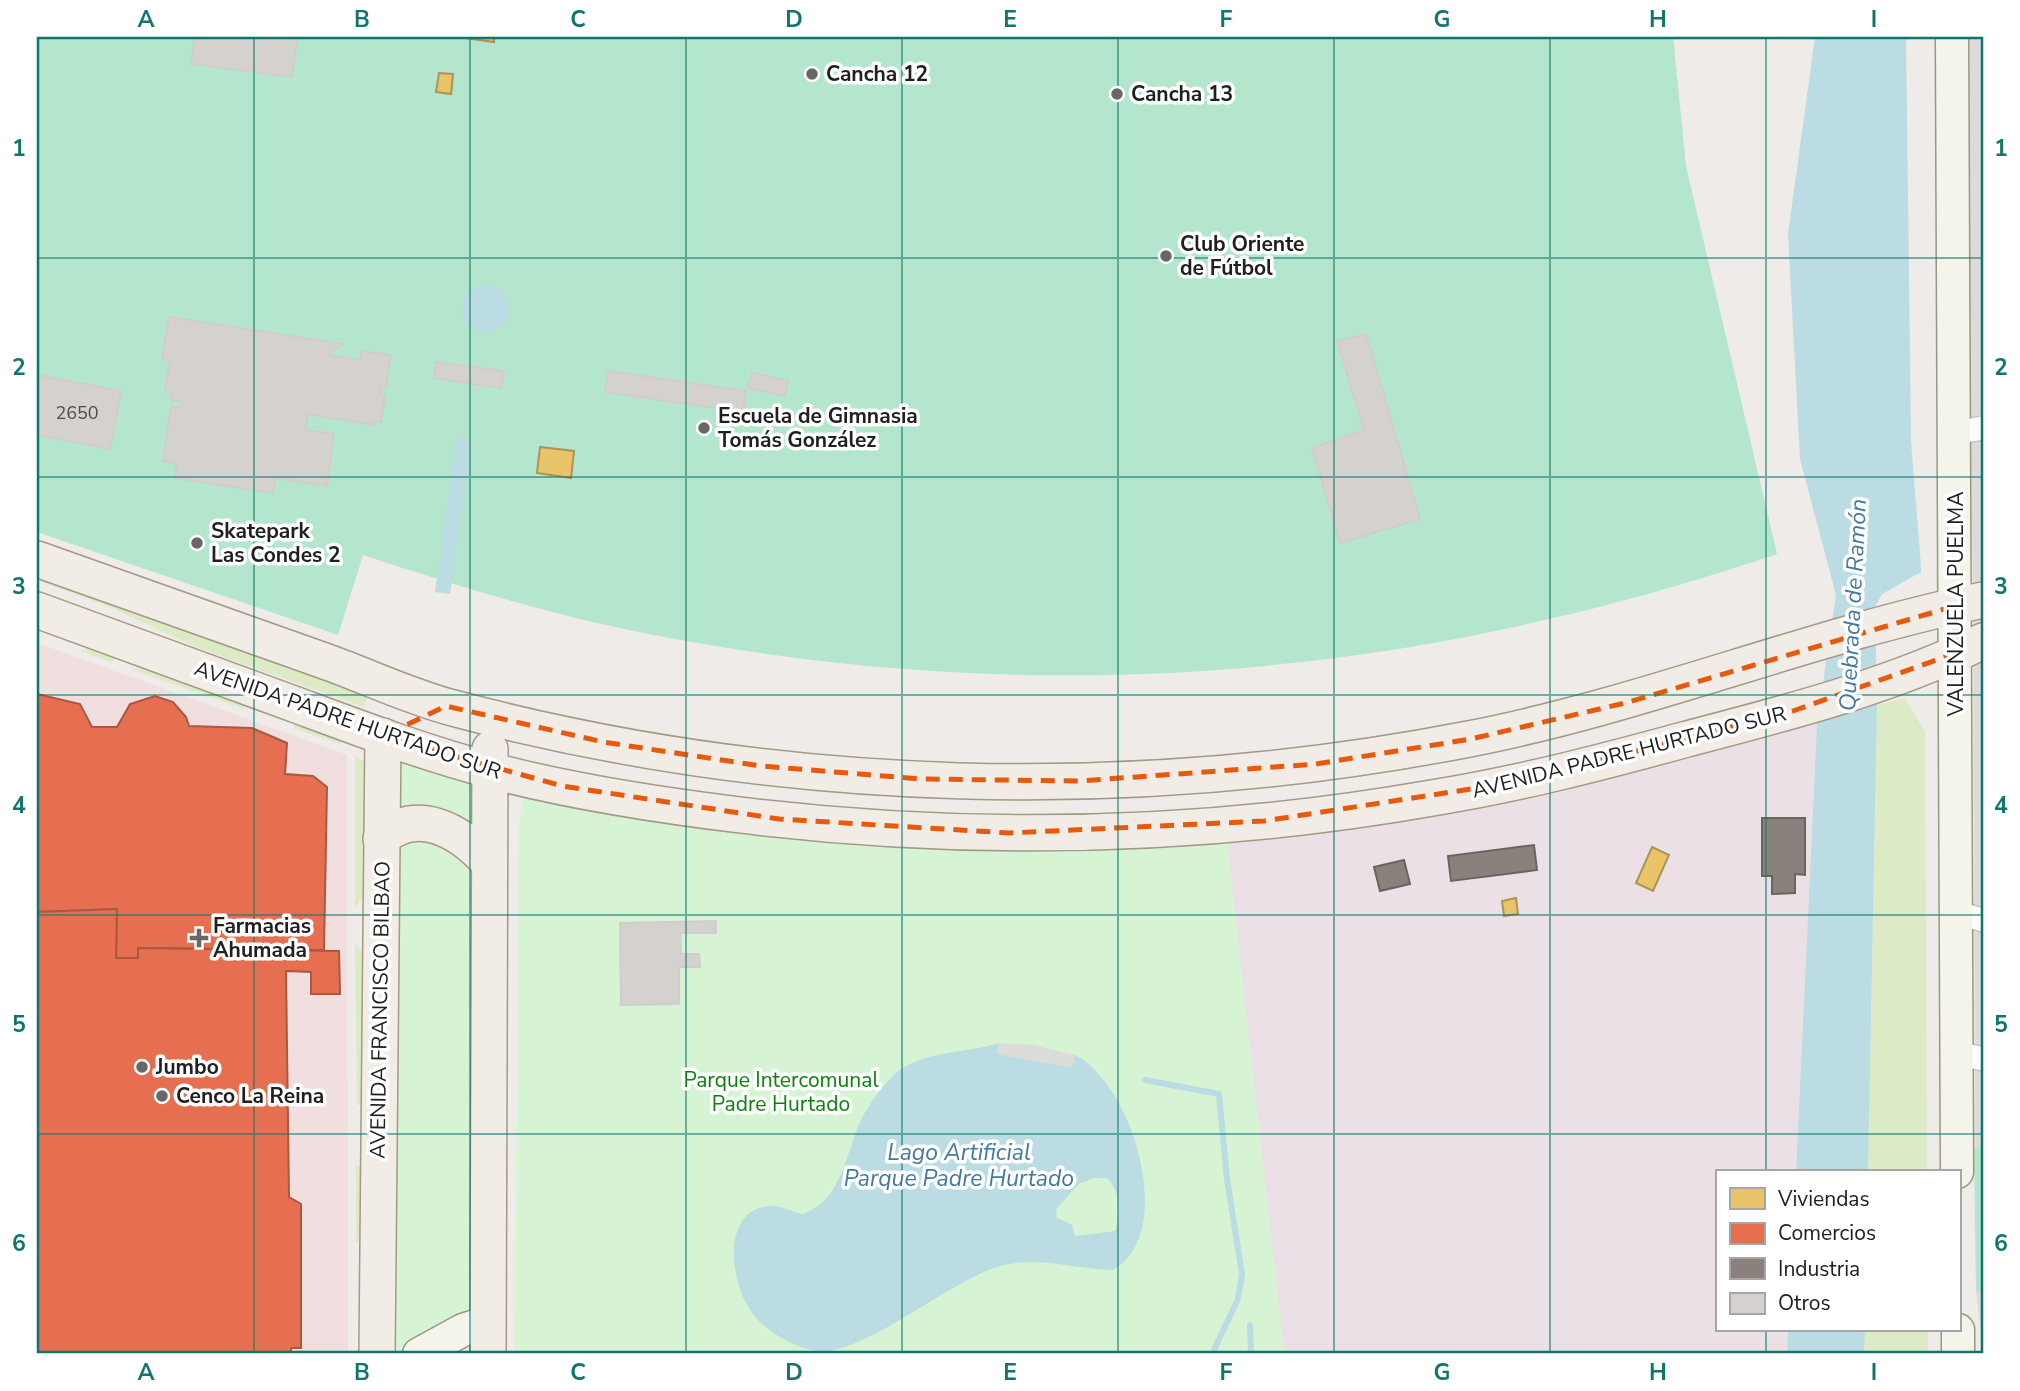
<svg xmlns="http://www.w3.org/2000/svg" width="2020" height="1391" font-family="'Nunito Sans',sans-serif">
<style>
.residential{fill:#dddbda}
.commercial{fill:#f0dfde}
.industrial{fill:#ece0e7}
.grass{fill:#dcebc6}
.park{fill:#d6f4d4}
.pitch{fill:#b3e6cd}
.water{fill:#bbdce2;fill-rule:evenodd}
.pier{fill:#dddcdb}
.homes{fill:#e9c46a;stroke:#ad9354;stroke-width:2}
.shops{fill:#e76f51;stroke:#ab5742;stroke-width:2}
.industry{fill:#8a817c;stroke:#6a6460;stroke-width:2}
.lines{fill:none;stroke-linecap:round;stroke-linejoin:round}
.stream{stroke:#bbdce2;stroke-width:6}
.building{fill:#d5d1cf;stroke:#d1cdca;stroke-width:2}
.street-casing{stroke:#c7c6c4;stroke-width:26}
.secondary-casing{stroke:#98987f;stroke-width:35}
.primary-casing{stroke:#a59884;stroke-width:38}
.street{stroke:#fcfcfc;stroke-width:23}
.secondary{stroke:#f4f4eb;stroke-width:32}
.primary{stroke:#f1ece5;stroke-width:35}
.marked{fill:none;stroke:#e8590c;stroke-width:5;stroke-dasharray:14 9;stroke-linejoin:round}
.grid{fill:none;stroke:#0f766e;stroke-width:2;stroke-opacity:0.55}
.poi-dot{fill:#686766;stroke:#fff;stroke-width:2.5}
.labels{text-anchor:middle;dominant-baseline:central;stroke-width:7;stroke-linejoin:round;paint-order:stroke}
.number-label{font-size:18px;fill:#4d4c4c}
.poi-label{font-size:21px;font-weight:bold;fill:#202020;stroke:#fff;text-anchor:start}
.street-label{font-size:21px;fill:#202020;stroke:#fff}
.park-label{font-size:21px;fill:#09820c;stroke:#fff}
.water-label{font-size:23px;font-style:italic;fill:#4378a2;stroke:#fff}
.neatline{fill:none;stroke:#0f766e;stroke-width:2.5}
.grid-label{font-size:23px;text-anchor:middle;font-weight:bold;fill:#0f766e}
</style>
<rect width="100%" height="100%" fill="#eeebe8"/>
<!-- residential -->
<path class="residential" d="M 1964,37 L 1983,37 L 1983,1354 L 1976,1290 L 1973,589 Z"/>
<!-- commercial -->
<path class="commercial" d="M 37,643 L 347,755 L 348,1354 L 37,1354 Z"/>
<!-- industrial -->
<path class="industrial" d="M 1817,724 L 1796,1172 L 1717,1172 L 1717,1330 L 1788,1330 L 1787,1354 L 1284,1354 L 1226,834 L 1546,785 Z"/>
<!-- grass -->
<g class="grass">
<path d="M 37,576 L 369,692 L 364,707 L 196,647 L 107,606 L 37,580 Z"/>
<path d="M 91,647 L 117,657 L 111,662 L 80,651 Z"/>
<path d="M 147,667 L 246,701 L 244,709 L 133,670 Z"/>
<path d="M 1905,698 L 1925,732 L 1927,1172 L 1868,1172 L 1877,705 Z"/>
<path d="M 297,719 L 347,736 L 340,744 L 294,728 Z"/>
<path d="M 355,757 L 366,761 L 366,893 L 355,907 Z"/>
<path d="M 355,943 L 365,955 L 365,1105 L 357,1105 Z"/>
<path d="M 356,1165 L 365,1166 L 361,1239 L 356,1243 Z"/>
<path d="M 1865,1330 L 1928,1330 L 1928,1354 L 1864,1354 Z"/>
</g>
<!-- park -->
<g class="park">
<path d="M 397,758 L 472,782 L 474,1309 L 390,1354 Z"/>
<path d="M 524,797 L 580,805 L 1226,834 L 1284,1354 L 515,1354 L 519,822 Z"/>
</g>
<!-- pitch -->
<g class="pitch">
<path d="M 37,37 L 1673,37 L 1686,166 L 1777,554 C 1405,680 1036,710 649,634 C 552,615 457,586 363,555 L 338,635 L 37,532 Z"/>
<path d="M 1983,1147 L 1983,1293 L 1976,1290 L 1974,1148 Z"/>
</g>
<!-- water -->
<g class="water">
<path d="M 1815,37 L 1906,37 L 1911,442 L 1921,566 L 1921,572 L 1882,594 L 1875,607 L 1877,705 L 1868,1172 L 1796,1172 L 1817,724 L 1836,595 L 1800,459 L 1788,234 Z"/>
<circle cx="486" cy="309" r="24"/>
<path d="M 456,437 L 472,439 L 450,594 L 435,592 Z"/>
<path d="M 998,1043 L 998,1054 L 1072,1067 L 1075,1055 C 1133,1084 1178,1233 1113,1270 C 1074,1269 1036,1255 997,1267 C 948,1282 862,1357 816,1351 C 793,1347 767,1332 753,1314 C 730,1286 719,1207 772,1206 C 782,1206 792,1212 802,1214 C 844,1201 846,1148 863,1116 C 871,1102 883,1084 896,1073 C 924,1050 965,1054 998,1043 ZM 1094,1178 L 1107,1178 C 1121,1192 1121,1213 1115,1231 L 1075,1236 L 1072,1225 L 1057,1218 L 1056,1209 L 1079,1184 Z"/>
<path d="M 1788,1330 L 1865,1330 L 1864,1354 L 1787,1354 Z"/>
</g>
<!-- pier -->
<path class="pier" d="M 998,1043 L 1033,1045 L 1075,1055 L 1072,1067 L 997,1054 Z"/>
<!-- homes -->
<g class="homes">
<path d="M 458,37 L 494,37 L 494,42 Z"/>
<path d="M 439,73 L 453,74 L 451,94 L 436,92 Z"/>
<path d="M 540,447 L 574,451 L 571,478 L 537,473 Z"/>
<path d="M 1652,847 L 1669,855 L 1653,891 L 1636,883 Z"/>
<path d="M 1516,898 L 1518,914 L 1504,916 L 1502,901 Z"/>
</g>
<!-- shops -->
<g class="shops">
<path d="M 37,694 L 80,704 L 92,727 L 117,727 L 130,704 L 155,696 L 173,702 L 186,717 L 189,726 L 252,728 L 287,743 L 285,774 L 313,776 L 327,787 L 324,950 L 138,948 L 138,958 L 116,958 L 117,909 L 37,912 Z"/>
<path d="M 117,909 L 116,958 L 138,958 L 138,948 L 339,951 L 340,994 L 311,994 L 311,972 L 286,971 L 289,1197 L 301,1204 L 301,1348 L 291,1348 L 291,1354 L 37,1354 L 37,912 Z"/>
</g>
<!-- industry -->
<g class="industry">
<path d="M 1762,818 L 1805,818 L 1805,875 L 1795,874 L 1795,893 L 1772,894 L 1772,876 L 1762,876 Z"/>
<path d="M 1534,845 L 1537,870 L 1451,881 L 1448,856 Z"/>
<path d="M 1404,860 L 1410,884 L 1380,891 L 1374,867 Z"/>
</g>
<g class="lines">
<!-- stream -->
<g class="stream">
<path d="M 1145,1080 L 1219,1094 L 1227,1179 L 1242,1274 L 1238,1299 L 1212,1354"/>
<path d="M 1250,1325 L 1251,1354"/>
</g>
</g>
<!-- building -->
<g class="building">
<path d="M 195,37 L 297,37 L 292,77 L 191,64 Z"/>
<path d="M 169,317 L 343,344 L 328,355 L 360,360 L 361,351 L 391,355 L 386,388 L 381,387 L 380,395 L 385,396 L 381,422 L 375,421 L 375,425 L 308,414 L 305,430 L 334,434 L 327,486 L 275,478 L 273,493 L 175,478 L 177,464 L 163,461 L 171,406 L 180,408 L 181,402 L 171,400 L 172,393 L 165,392 L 170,361 L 162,359 Z"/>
<path d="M 1366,334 L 1420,519 L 1340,543 L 1312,448 L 1364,430 L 1337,341 Z"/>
<path d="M 436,362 L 504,371 L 501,388 L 434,378 Z"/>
<path d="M 608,371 L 746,391 L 743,412 L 605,392 Z"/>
<path d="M 752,373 L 788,381 L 785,396 L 748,388 Z"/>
<path d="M 37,375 L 121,391 L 110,449 L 37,435 Z"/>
<path d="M 716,921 L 716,933 L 680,933 L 681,954 L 699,954 L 700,967 L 679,967 L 679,1004 L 621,1005 L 620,923 Z"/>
</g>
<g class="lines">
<!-- street casing -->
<g class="street-casing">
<g id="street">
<path d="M 1954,433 L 1983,428"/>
<path d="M 1957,913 L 1983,920"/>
<path d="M 1957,1053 L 1983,1059"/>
</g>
</g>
<!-- secondary casing -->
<g class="secondary-casing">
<g id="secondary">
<path d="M 1952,37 L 1957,1172"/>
<path d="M 1958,1330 L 1958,1354"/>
<path d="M 419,1354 L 463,1330 L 488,1322"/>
</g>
</g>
<!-- primary casing -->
<g class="primary-casing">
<g id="primary">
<path d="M 37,559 C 135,594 233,628 330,663 C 371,678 411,697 453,708 C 783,796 1135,804 1469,739 C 1644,705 1809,636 1983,600"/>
<path d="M 37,610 C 125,642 213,675 302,707 C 364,730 428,754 493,771 C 573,792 658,805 740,815 C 970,843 1204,838 1432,798 C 1519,784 1603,762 1687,739 C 1787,713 1891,686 1983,641"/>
<path d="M 381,839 C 417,805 461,832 488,862"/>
<path d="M 377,1354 L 383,736"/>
<path d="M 488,1354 L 490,749"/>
</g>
</g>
<!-- street -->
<use href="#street" class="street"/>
<!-- secondary -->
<use href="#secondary" class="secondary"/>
<!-- primary -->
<use href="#primary" class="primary"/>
</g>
<!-- marked area -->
<path class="marked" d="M 1955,606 L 1956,653 L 1793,711 L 1516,782 L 1264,821 L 1009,833 L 779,819 L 562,786 L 383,736 L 446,706 L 603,742 L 761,766 L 921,779 L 1080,781 L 1316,764 L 1471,739 L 1625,703 Z"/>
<!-- grid -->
<path class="grid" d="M 254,37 L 254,1354M 470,37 L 470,1354M 686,37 L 686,1354M 902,37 L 902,1354M 1118,37 L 1118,1354M 1334,37 L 1334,1354M 1550,37 L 1550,1354M 1766,37 L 1766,1172M 37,258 L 1983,258M 37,477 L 1983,477M 37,695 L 1983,695M 37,915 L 1983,915M 37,1134 L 1983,1134M 1766,1330 L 1766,1354"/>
<!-- markers -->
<g class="poi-dot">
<circle cx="812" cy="74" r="7"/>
<circle cx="1117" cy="94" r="7"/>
<circle cx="1166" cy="256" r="7"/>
<circle cx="704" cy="428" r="7"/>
<circle cx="197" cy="543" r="7"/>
<path d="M195.5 927.5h7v7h7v7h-7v7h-7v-7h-7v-7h7z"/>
<circle cx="142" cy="1067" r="7"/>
<circle cx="162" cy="1096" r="7"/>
</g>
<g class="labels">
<!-- number labels -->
<g class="number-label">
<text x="77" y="413">2650</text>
</g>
<!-- poi labels -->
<g class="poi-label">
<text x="826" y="74">Cancha 12</text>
<text x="1131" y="94">Cancha 13</text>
<text x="1180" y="244">Club Oriente<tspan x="1180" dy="24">de Fútbol</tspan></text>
<text x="718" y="416">Escuela de Gimnasia<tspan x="718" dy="24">Tomás González</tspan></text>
<text x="211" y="531">Skatepark<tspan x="211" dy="24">Las Condes 2</tspan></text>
<text x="213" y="926">Farmacias<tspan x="213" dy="24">Ahumada</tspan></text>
<text x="156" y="1067">Jumbo</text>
<text x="176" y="1096">Cenco La Reina</text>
</g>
<!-- street labels -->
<g class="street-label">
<text transform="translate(1956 604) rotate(-90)">VALENZUELA PUELMA</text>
<text transform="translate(348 720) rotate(19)">AVENIDA PADRE HURTADO SUR</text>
<text transform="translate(1629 752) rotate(-14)">AVENIDA PADRE HURTADO SUR</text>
<text transform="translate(380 1010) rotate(-89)">AVENIDA FRANCISCO BILBAO</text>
</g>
<!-- park labels -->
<g class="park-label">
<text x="781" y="1080">Parque Intercomunal<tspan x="781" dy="24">Padre Hurtado</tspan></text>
</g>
<!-- water labels -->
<g class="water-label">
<text transform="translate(1853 605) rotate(-87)">Quebrada de Ramón</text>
<text x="959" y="1152">Lago Artificial<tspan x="959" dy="26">Parque Padre Hurtado</tspan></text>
</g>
</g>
<!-- border -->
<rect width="2020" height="1391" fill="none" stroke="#ffffff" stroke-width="77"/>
<!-- legend -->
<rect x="1716" y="1170" width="245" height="161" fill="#ffffff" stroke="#a6a6a6" stroke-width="2"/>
<rect x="1730" y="1188" width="35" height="21" fill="#e9c46a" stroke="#a6a6a6" stroke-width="2"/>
<text x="1778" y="1206" font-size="21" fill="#202020">Viviendas</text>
<rect x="1730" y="1223" width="35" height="21" fill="#e76f51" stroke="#a6a6a6" stroke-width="2"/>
<text x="1778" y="1240" font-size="21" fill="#202020">Comercios</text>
<rect x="1730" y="1258" width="35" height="21" fill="#8a817c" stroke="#a6a6a6" stroke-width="2"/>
<text x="1778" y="1276" font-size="21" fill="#202020">Industria</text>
<rect x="1730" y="1293" width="35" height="21" fill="#d5d1cf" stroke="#a6a6a6" stroke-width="2"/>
<text x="1778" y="1310" font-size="21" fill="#202020">Otros</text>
<rect x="38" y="38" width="1944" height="1314" class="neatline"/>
<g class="grid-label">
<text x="146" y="27">A</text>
<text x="362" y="27">B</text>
<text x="578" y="27">C</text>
<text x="794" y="27">D</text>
<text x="1010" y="27">E</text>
<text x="1226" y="27">F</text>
<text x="1442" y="27">G</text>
<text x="1658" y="27">H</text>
<text x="1874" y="27">I</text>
<text x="19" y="156">1</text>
<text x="2001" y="156">1</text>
<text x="19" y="375">2</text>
<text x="2001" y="375">2</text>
<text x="19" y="594">3</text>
<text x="2001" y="594">3</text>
<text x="19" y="813">4</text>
<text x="2001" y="813">4</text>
<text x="19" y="1032">5</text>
<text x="2001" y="1032">5</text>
<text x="19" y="1251">6</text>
<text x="2001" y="1251">6</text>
<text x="146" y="1380">A</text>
<text x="362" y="1380">B</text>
<text x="578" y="1380">C</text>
<text x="794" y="1380">D</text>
<text x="1010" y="1380">E</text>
<text x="1226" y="1380">F</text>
<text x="1442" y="1380">G</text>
<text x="1658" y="1380">H</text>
<text x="1874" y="1380">I</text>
</g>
</svg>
